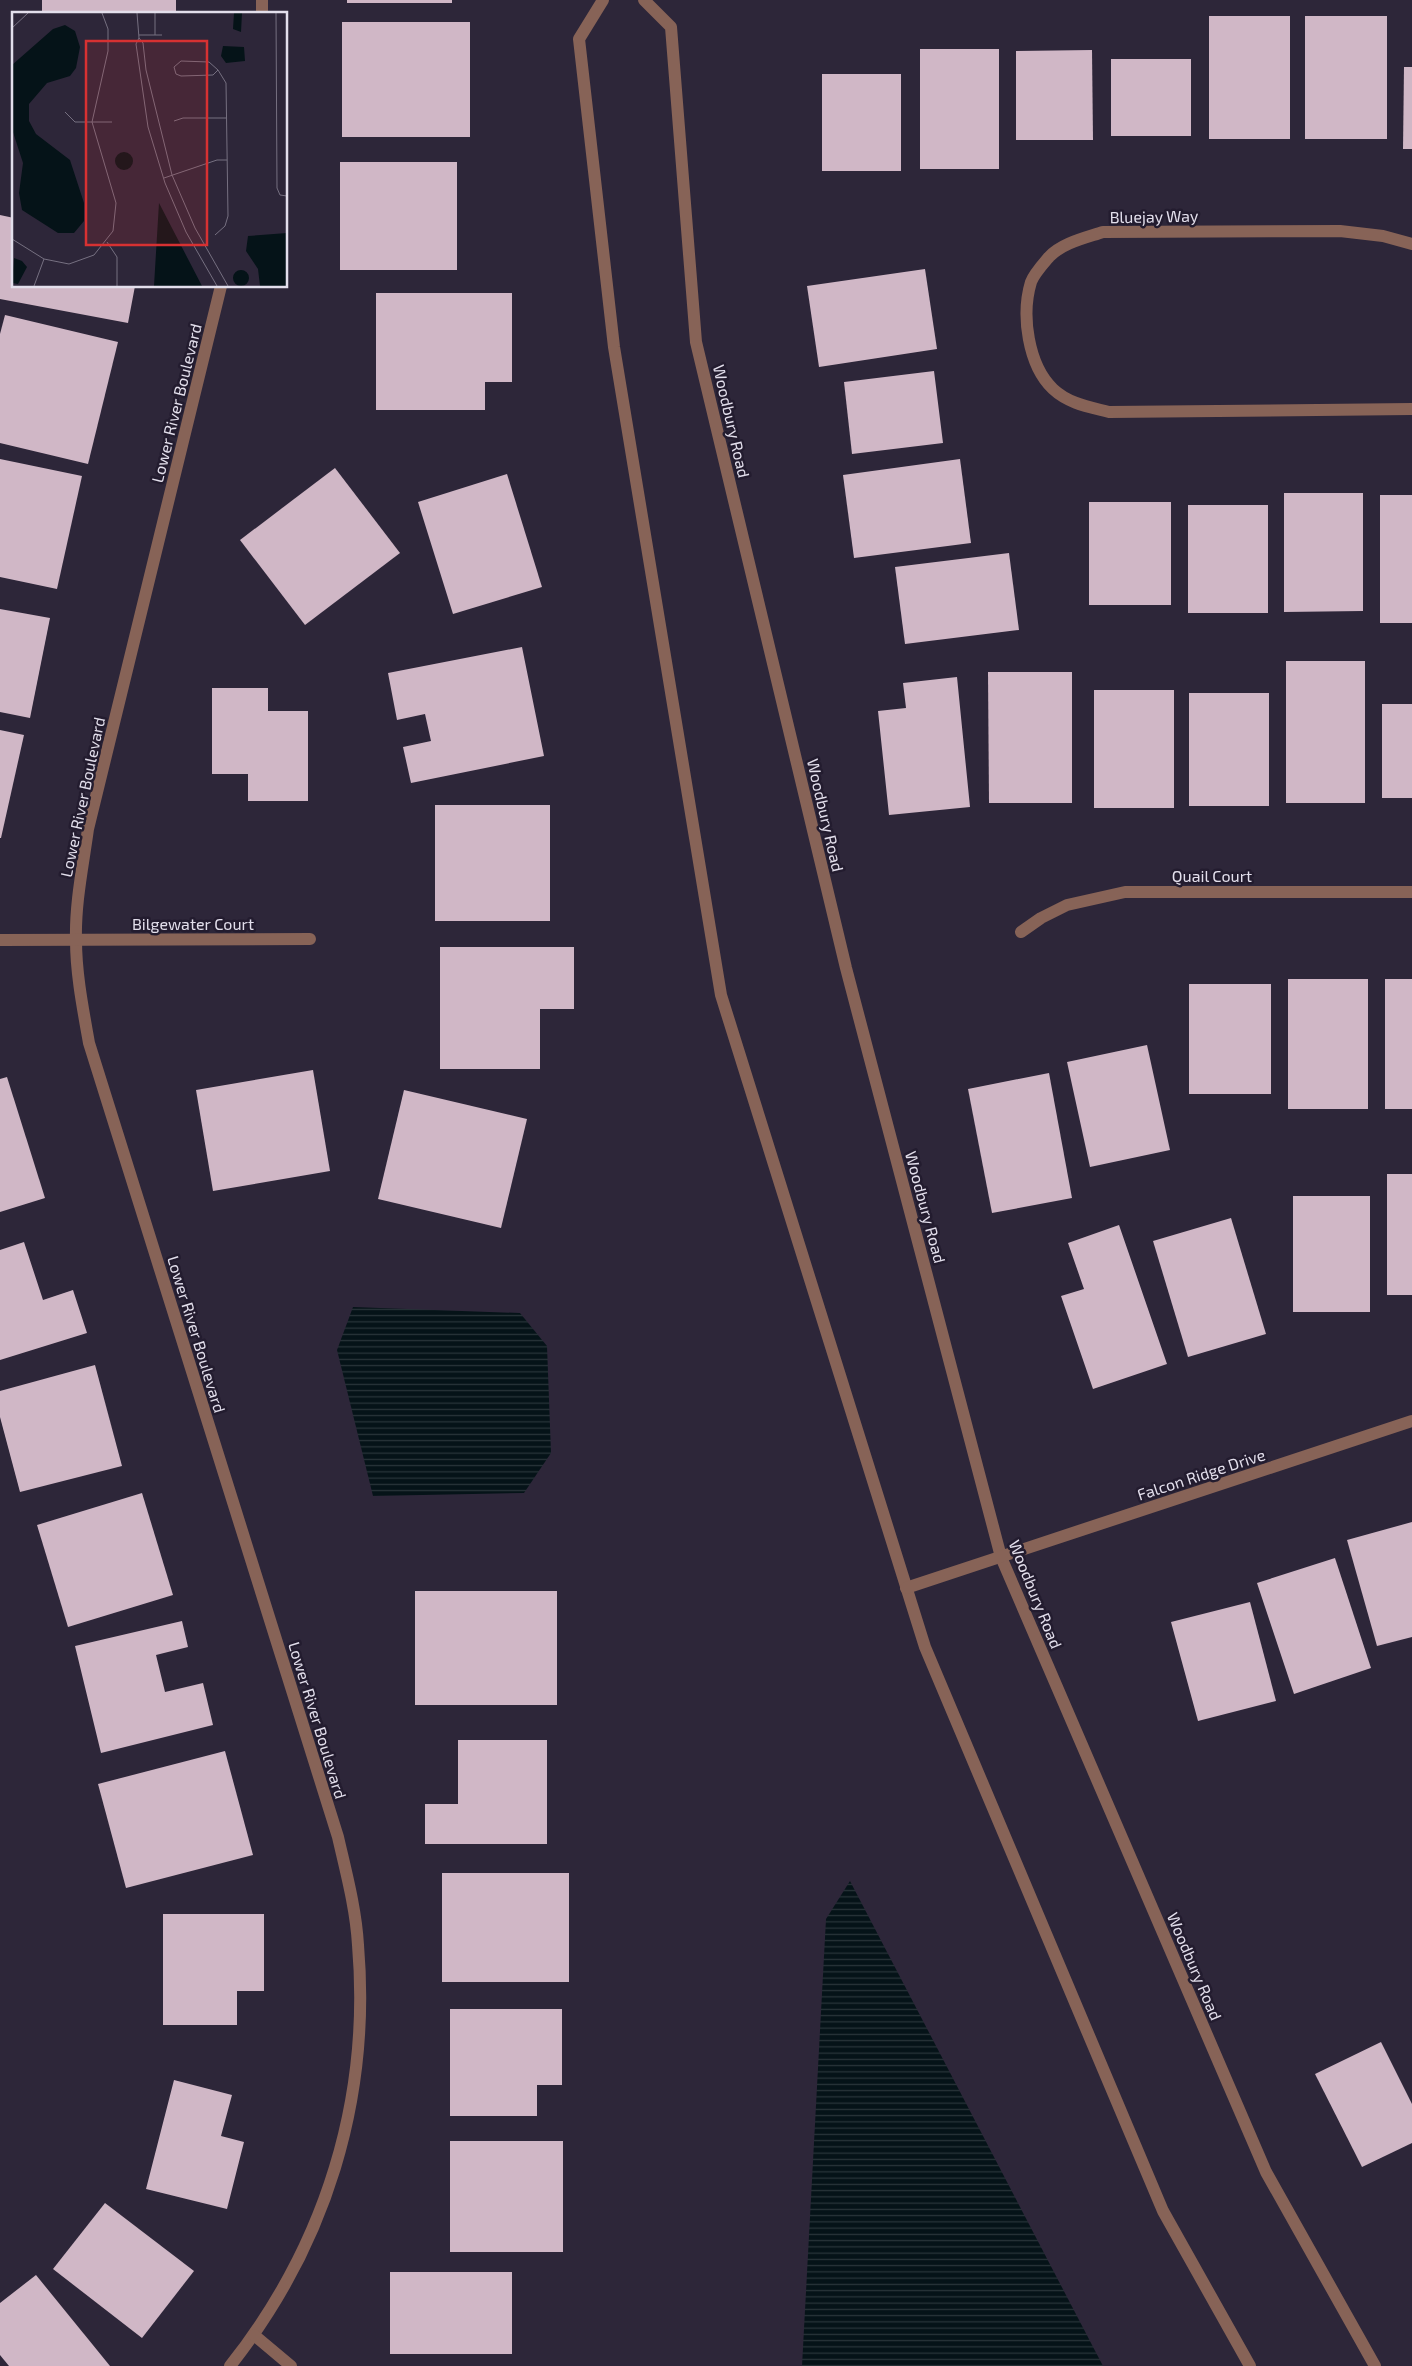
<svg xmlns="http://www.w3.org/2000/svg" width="1412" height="2366" font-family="'Exo 2',sans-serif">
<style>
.water{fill:url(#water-rules)}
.building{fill:#d0b7c6}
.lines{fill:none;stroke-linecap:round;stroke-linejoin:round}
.minor{stroke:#876357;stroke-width:12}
.labels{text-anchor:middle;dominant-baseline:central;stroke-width:5;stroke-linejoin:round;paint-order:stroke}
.street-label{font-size:16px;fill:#e3dfec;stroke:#231c2f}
.inset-road{fill:none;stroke:#767081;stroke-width:1}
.view{fill:#d73132;fill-opacity:0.15;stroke:#d73132;stroke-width:2.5}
.inset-edge{fill:none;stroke:#e3dfec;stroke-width:2.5}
</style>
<defs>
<pattern id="water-rules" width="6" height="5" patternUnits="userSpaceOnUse" patternTransform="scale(1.25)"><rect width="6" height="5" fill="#051318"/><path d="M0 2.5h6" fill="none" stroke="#29353a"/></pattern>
</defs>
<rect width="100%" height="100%" fill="#2d2639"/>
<!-- water -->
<g class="water">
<path d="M 353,1307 L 520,1313 L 547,1346 L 551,1453 L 524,1493 L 373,1496 L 337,1350 Z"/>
<path d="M 850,1881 L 1103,2366 L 802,2366 L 826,1919 Z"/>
</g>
<!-- building -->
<g class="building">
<rect x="42" y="0" width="134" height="14"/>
<rect x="347" y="0" width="105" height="3"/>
<rect x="1209" y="16" width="81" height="123"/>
<rect x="1305" y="16" width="82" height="123"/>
<rect x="342" y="22" width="128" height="115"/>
<rect x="920" y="49" width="79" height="120"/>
<path d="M 1092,50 L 1093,140 L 1016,140 L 1016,51 Z"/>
<rect x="1111" y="59" width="80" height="77"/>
<path d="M 1404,67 L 1412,67 L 1412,149 L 1403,149 Z"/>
<rect x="822" y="74" width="79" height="97"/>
<rect x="340" y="162" width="117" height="108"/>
<path d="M 0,215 L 14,218 L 14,286 L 135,286 L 128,323 L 0,299 Z"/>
<path d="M 925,269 L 937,349 L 819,367 L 807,286 Z"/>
<path d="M 376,293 L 512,293 L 512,382 L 485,382 L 485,410 L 376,410 Z"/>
<path d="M 5,315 L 118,342 L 88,464 L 0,443 L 0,334 Z"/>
<path d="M 934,371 L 943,443 L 852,454 L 844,382 Z"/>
<path d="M 0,459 L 82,476 L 57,589 L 0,577 Z"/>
<path d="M 960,459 L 971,543 L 854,558 L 843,475 Z"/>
<path d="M 335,468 L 400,553 L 305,625 L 240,540 Z"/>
<path d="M 507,474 L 542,587 L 453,614 L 418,502 Z"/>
<path d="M 1284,493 L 1363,493 L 1363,611 L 1284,612 Z"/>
<rect x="1380" y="495" width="32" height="128"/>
<rect x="1089" y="502" width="82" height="103"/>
<rect x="1188" y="505" width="80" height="108"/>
<path d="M 1009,553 L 1019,630 L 905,644 L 895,567 Z"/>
<path d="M 0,609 L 50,618 L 30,718 L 0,712 Z"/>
<path d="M 522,647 L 544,756 L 411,783 L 403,747 L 431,741 L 425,714 L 397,720 L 388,673 Z"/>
<rect x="1286" y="661" width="79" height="142"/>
<path d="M 988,672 L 1072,672 L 1072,803 L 989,803 Z"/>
<path d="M 957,677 L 970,807 L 889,815 L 878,711 L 906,708 L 903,683 Z"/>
<path d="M 212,688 L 268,688 L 268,711 L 308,711 L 308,801 L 248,801 L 248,774 L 212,774 Z"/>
<rect x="1094" y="690" width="80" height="118"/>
<rect x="1189" y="693" width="80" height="113"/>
<rect x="1382" y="704" width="30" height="94"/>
<path d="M 0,730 L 24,735 L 1,838 L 0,838 Z"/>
<rect x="435" y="805" width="115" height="116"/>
<path d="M 440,947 L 574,947 L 574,1009 L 540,1009 L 540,1069 L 440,1069 Z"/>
<rect x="1288" y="979" width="80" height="130"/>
<rect x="1385" y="979" width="27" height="130"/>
<rect x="1189" y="984" width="82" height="110"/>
<path d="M 1147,1045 L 1170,1150 L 1090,1167 L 1067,1062 Z"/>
<path d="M 313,1070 L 330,1171 L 213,1191 L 196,1090 Z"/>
<path d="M 1049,1073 L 1072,1198 L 992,1213 L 968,1089 Z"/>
<path d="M 7,1077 L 45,1198 L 0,1212 L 0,1079 Z"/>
<path d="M 404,1090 L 527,1119 L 501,1228 L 378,1199 Z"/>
<rect x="1387" y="1174" width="25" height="121"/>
<rect x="1293" y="1196" width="77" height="116"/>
<path d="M 1231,1218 L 1266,1334 L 1188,1357 L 1153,1241 Z"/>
<path d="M 1119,1225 L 1167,1364 L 1093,1389 L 1061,1296 L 1084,1289 L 1068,1243 Z"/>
<path d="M 24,1242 L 43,1300 L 73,1290 L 87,1333 L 0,1360 L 0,1250 Z"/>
<path d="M 95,1365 L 122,1466 L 20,1492 L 0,1417 L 0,1391 Z"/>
<path d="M 142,1493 L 173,1595 L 68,1627 L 37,1525 Z"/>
<path d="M 1412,1522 L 1412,1637 L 1377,1646 L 1347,1540 Z"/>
<path d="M 1335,1558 L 1371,1668 L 1294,1694 L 1257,1583 Z"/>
<rect x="415" y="1591" width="142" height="114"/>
<path d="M 1250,1602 L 1276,1701 L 1198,1721 L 1171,1622 Z"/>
<path d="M 182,1621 L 188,1647 L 156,1655 L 165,1692 L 203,1683 L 213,1725 L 101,1753 L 75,1646 Z"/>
<path d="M 458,1740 L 547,1740 L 547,1844 L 425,1844 L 425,1804 L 458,1804 Z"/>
<path d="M 225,1751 L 253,1855 L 126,1888 L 98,1784 Z"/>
<rect x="442" y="1873" width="127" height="109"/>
<path d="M 163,1914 L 264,1914 L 264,1991 L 237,1991 L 237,2025 L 163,2025 Z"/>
<path d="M 450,2009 L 562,2009 L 562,2085 L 537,2085 L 537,2116 L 450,2116 Z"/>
<path d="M 1381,2042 L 1412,2104 L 1412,2143 L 1362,2167 L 1315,2074 Z"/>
<path d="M 174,2080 L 232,2095 L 221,2136 L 244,2142 L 227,2209 L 146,2189 Z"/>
<rect x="450" y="2141" width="113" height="111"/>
<path d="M 105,2203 L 194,2271 L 142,2338 L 53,2269 Z"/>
<rect x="390" y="2272" width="122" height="82"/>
<path d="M 36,2275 L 110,2366 L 9,2366 L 0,2355 L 0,2303 Z"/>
</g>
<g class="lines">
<!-- minor -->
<g class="minor">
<path d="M 603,0 L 579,39 L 614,347 L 721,995 L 925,1647 L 1163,2211 L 1250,2366"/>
<path d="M 644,0 L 671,27 L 696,342 L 846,968 L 1001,1557 L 1266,2172 L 1375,2366"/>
<path d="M 262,14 L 262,0"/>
<path d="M 1412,244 L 1383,236 L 1340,231 L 1103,232 C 1085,238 1062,243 1049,257 C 1043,264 1034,274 1031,282 C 1021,315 1028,365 1053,389 C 1069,404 1090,407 1109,412 L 1412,409"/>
<path d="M 221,286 L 88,829 C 83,866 75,903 76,940 C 76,974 83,1009 89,1043 L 338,1837 C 346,1872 356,1909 358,1945 C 371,2099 326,2245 230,2366"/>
<path d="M 1021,932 L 1041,918 L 1067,905 L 1125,892 L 1412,892"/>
<path d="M 0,940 L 310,939"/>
<path d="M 906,1588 L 1412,1421"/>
<path d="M 254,2335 L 291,2366"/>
</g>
</g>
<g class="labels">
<!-- street labels -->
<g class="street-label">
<text transform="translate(1154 216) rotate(-1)">Bluejay Way</text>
<text transform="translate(176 403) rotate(-76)">Lower River Boulevard</text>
<text transform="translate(732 421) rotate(77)">Woodbury Road</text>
<text transform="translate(82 797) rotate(-78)">Lower River Boulevard</text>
<text transform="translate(826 815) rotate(77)">Woodbury Road</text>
<text x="1212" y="875">Quail Court</text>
<text x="193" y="923">Bilgewater Court</text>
<text transform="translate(926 1207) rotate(75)">Woodbury Road</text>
<text transform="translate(197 1334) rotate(73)">Lower River Boulevard</text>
<text transform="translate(1201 1474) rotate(-18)">Falcon Ridge Drive</text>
<text transform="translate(1036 1594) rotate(68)">Woodbury Road</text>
<text transform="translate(318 1720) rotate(73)">Lower River Boulevard</text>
<text transform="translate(1195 1966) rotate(67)">Woodbury Road</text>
</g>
</g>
<!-- overview -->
<g transform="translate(12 12)">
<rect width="275" height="275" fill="#2d2639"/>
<path d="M 222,1 L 230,1 L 229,20 L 221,17 ZM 53,13 L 63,19 L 68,35 L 64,56 L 58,64 L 35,71 L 17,92 L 17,109 L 24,122 L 58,148 L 72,191 L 72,209 L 62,221 L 46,221 L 10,198 L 7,181 L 11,151 L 0,117 L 0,53 L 41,17 ZM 211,34 L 232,35 L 233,49 L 214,51 L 209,44 ZM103 149a9 9 0 1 1 18 0a9 9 0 1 1-18 0ZM 147,191 L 190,274 L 142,274 ZM 275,221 L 275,274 L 248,274 L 246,257 L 234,239 L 236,224 ZM 2,246 L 10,249 L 15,255 L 6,272 L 0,271 ZM221 266a8 8 0 1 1 16 0a8 8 0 1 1-16 0Z" fill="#051318"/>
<path class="inset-road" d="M 125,1 L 127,26 L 124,32 L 136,115 L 153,171 L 174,220 L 205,274M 143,1 L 143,23M 264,1 L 265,176 L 268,183 L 275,184M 0,16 L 16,1M 127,23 L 150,23M 127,26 L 131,31 L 134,58 L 160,163 L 183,216 L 216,274M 53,100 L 63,110 L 100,110M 162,109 L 171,106 L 215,106M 152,166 L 205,148 L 215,148M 203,223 L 213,214 L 216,204 L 214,71 L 206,58 L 197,50 L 169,49 L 162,55 L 164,62 L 169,64 L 201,63 L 206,58M 0,227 L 32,247 L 57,252 L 82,243 L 101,219 L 104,191 L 80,110 L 96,39 L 96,17 L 90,1M 95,230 L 105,245 L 105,274M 22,274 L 32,247"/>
<path class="view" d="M 74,29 L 195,29 L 195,233 L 74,233 Z"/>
<rect width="275" height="275" class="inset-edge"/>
</g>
</svg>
